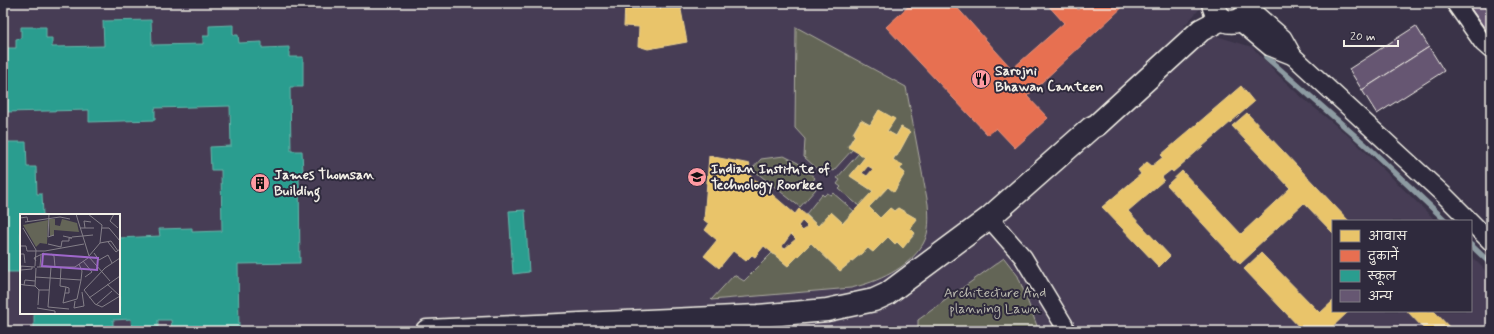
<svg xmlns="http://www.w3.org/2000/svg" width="1494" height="334" font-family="Mynerve,'Playpen Sans Deva',sans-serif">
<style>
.built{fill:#473e55;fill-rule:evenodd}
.green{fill:#646557;stroke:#acaba0}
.homes{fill:#e9c46a;stroke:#ecd290;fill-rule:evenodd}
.shops{fill:#e76f51;stroke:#eb967e}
.schools{fill:#2a9d8f;stroke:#67b6aa}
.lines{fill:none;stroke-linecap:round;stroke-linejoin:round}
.stream{stroke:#8d9ba2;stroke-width:5.5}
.building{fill:#665772;stroke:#f4f1e8}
.street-casing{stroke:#f4f1e8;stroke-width:20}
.secondary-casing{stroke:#f4f1e8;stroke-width:25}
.street{stroke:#2f2a3d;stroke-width:17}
.secondary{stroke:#2f2a3d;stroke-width:22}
.labels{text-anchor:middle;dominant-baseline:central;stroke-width:4;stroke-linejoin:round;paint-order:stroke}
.poi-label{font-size:14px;font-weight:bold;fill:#f4f1e8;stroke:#2f2a3d;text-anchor:start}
.park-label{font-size:14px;fill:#bab9ae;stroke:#2f2a3d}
.inset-road{fill:none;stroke:#847f88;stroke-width:1}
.view{fill:#9f67cb;fill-opacity:0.15;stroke:#9f67cb;stroke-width:2}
.inset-edge{fill:none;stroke:#f4f1e8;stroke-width:2}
</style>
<rect width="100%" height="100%" fill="#3a3348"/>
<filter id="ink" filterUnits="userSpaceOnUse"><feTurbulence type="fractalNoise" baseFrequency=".025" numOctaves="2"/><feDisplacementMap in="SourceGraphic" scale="8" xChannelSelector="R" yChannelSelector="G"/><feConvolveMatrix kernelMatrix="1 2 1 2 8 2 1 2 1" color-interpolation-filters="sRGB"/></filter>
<g filter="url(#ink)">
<!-- built -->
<path class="built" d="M 3,3 L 1205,3 L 1184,26 L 1252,47 L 1277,74 L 1299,95 L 1352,139 L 1436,221 L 1333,221 L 1333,311 L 1471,311 L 1471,256 L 1491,276 L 1491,331 L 3,331 ZM 21,215 L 119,215 L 119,313 L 21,313 Z"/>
<!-- green -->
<g class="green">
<path d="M 796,27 L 906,87 L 928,204 C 929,217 930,232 923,244 C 908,269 877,282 851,288 L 711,300 L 734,275 L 744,281 L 772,253 L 788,266 L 811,243 L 840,271 L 868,248 L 873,252 L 888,237 L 895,243 L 897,242 L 903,247 L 915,234 L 910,228 L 917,219 L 898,208 L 894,211 L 890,208 L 880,218 L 869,207 L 888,187 L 894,191 L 905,173 L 900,169 L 902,165 L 893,160 L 895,156 L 897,156 L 910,132 L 901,127 L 896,136 L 887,131 L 894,119 L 879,110 L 870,125 L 861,120 L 853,133 L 855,135 L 848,146 L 853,149 L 833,171 L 831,170 L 828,173 L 824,170 L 822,173 L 804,157 L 805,139 L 795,128 Z"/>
<path d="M 859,153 L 865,157 L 850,176 L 873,191 L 859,206 L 839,189 L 841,187 L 837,184 L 840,180 L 837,178 Z"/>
<path d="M 784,156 L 798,163 L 815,178 L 813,181 L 817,184 L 814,187 L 816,189 L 800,207 L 752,169 L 761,159 Z"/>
<path d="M 827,193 L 831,195 L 833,193 L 854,211 L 843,223 L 831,212 L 818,226 L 806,214 L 822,194 L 824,196 Z"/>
<path d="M 1004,258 L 1018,276 L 1039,331 L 918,331 L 918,320 Z"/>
</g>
<!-- homes -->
<g class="homes">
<path d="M 625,3 L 686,3 L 681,10 L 687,42 L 648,49 L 638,46 L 639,27 L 624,26 Z"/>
<path d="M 1241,86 L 1254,102 L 1173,172 L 1171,170 L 1162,177 L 1164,180 L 1128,211 L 1170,256 L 1159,267 L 1102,207 L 1141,174 L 1138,170 L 1147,162 L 1152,166 L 1163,157 L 1161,155 Z"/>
<path d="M 879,110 L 895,119 L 887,131 L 896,136 L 901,127 L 910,132 L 897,156 L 895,156 L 893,160 L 903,165 L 900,169 L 905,173 L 894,192 L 888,187 L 869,207 L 880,218 L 890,208 L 894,211 L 898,208 L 917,219 L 910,228 L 915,233 L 903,248 L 897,242 L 895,244 L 888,237 L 873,252 L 868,248 L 840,271 L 811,243 L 788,266 L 764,246 L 755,257 L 752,255 L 746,261 L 733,251 L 719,268 L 704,256 L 717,240 L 705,230 L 709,224 L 704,220 L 709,156 L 750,164 L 746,172 L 795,214 L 799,209 L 818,226 L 831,212 L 843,223 L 873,191 L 850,176 L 865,157 L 848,147 L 855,135 L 853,134 L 861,120 L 870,125 ZM 868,166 L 873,169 L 867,176 L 862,173 ZM 802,221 L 807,226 L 803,231 L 798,226 ZM 791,234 L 796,239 L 784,249 L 782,246 Z"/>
<path d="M 1247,113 L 1349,221 L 1333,221 L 1333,233 L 1304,203 L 1254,249 L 1255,250 L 1240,264 L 1167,185 L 1182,171 L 1241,234 L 1290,188 L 1232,126 Z"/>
<path d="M 1261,253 L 1320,313 L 1333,301 L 1333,311 L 1349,311 L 1328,331 L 1303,331 L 1244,269 Z"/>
<path d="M 1407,311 L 1434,311 L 1453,331 L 1426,331 Z"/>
</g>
<!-- shops -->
<path class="shops" d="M 912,3 L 953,3 L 1012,69 L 1064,23 L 1046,3 L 1072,3 L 1078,10 L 1086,3 L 1127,3 L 1027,96 L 1048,118 L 1015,148 L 996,128 L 988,135 L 886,27 Z"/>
<!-- schools -->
<g class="schools">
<path d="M 151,20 L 152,45 L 203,44 L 203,36 L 209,36 L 209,26 L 233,25 L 233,35 L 238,35 L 239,43 L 262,42 L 262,48 L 289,47 L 289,57 L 303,57 L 303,87 L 290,87 L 291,151 L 302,151 L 303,172 L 299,172 L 300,263 L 238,264 L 239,329 L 172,330 L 171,320 L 158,320 L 158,331 L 132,331 L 131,319 L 113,320 L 113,331 L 34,331 L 34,313 L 119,313 L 119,238 L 160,236 L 159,229 L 192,228 L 192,232 L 222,231 L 221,170 L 211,170 L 210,147 L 231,146 L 230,106 L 155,108 L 155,120 L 89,122 L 89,110 L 6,112 L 7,142 L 26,142 L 27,167 L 36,167 L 37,194 L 42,194 L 43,215 L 21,215 L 21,272 L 3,272 L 3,48 L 16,48 L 16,39 L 21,38 L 21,27 L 46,27 L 46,38 L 52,38 L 52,47 L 104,46 L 103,21 Z"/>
<path d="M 525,210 L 529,272 L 513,274 L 509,211 Z"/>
</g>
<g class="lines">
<!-- stream -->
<g class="stream">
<path d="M 1266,57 L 1369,148 L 1446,221"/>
<path d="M 1471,245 L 1491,264"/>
</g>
</g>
<!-- building -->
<g class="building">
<path d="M 1467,3 L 1491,3 L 1491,37 Z"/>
<path d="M 1416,26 L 1429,47 L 1362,90 L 1349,69 Z"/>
<path d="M 1429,47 L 1444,71 L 1377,114 L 1362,90 Z"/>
</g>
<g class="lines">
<!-- street casing -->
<g class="street-casing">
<g id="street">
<path d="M 1455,3 L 1483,43 L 1491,50"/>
<path d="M 1250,9 L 1283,38 L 1293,56 L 1444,195 L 1470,221"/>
<path d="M 1239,21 L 1270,47 L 1293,56"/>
<path d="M 989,218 L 1023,257 L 1064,325 L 1065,331"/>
<path d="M 1471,222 L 1491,242"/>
</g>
</g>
<!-- secondary casing -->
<g class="secondary-casing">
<g id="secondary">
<path d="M 1213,3 C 1216,28 1247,28 1250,3"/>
<path d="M 427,331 L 758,316 L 827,310 L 874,300 L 887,294 L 989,218 L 1091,128 L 1097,125 L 1201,30 L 1222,19"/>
</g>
</g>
<!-- street -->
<use href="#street" class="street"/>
<!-- secondary -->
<use href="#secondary" class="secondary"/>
</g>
</g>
<!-- icons -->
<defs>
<g id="restaurant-disc" transform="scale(1)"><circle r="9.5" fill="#ff9aa2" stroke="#2f2a3d"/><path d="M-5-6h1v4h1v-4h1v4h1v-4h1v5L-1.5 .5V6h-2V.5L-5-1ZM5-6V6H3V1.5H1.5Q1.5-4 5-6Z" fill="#111"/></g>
<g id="university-disc" transform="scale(1)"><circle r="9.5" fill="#ff9aa2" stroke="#2f2a3d"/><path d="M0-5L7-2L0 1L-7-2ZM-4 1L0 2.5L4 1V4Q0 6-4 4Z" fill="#111"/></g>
<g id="building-disc" transform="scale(1)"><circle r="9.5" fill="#ff9aa2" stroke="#2f2a3d"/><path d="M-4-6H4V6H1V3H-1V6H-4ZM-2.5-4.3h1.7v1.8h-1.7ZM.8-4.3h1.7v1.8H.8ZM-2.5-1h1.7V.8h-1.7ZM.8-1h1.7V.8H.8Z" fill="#111"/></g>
</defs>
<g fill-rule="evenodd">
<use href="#restaurant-disc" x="981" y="79"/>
<use href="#university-disc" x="697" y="177"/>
<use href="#building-disc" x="260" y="183"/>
</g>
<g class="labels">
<!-- poi labels -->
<g class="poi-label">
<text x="995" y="71">Sarojni<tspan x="995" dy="16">Bhawan Canteen</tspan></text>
<text x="711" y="169">Indian Institute of<tspan x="711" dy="16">Technology Roorkee</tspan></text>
<text x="274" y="175">James Thomsan<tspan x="274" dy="16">Building</tspan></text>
</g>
<!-- park labels -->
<g class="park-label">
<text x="995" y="293">Architecture And<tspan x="995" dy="16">planning Lawn</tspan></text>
</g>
</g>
<!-- overview -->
<g transform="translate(20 214)">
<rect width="100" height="100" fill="#3a3348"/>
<path d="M 29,5 L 35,5 L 35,11 L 40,12 L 42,5 L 57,9 L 59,18 L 34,16 L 34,22 L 30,22 ZM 28,6 L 27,30 L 20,29 L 16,33 L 3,11 Z" fill="#646557"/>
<path class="inset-road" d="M 29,0 L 28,23 L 34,21M 56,0 L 69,42 L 80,29 L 82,11 L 68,0M 94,0 L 90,7 L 98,14M 0,4 L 7,3 L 8,8M 5,8 L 40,3 L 50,5M 3,14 L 16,36 L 15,52M 60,14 L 74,14M 65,14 L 64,7 L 71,8M 82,14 L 89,14 L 100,27M 52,23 L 73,21M 88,28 L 96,38 L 100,35M 80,29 L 91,27 L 98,37M 28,30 L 41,33 L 42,27 L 49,27 L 49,24 L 52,24 L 43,22M 0,32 L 6,32 L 7,37 L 25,37 L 64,30M 74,39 L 79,46 L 88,41 L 92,49M 0,40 L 4,40 L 5,49M 31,40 L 34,42 L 35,53M 69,43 L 90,67M 100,44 L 85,54 L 64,76 L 75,90 L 82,93 L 100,82M 16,47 L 14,44 L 24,39M 63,47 L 72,58 L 65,63M 0,52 L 15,53M 1,52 L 0,70 L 4,71M 17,53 L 55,53 L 68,44M 20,53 L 21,41M 31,53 L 28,93 L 49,95M 41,53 L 40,72 L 46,73 L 43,89 L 57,85 L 61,66M 16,54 L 15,72 L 19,76 L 29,76M 1,56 L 12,55 L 12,53M 15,63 L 61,66 L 62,57 L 59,50M 87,70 L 100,82M 15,72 L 4,71 L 5,66 L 15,67M 45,79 L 49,79 L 49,74 L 46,73M 69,84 L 100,62M 55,87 L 54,94 L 64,92 L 62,78M 18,91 L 19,76M 76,91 L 92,77M 17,94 L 35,97 L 35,100"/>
<path class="view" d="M 23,40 L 78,44 L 77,56 L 22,52 Z"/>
<rect width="100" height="100" class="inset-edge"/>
</g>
<!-- margin -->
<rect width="1494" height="334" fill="none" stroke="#2f2a3d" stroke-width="16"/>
<rect x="8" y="8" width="1478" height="318" fill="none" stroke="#f4f1e8" stroke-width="1.5" filter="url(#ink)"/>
<!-- legend -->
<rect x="1332" y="220" width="140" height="92" fill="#2f2a3d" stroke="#7e7a81"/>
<rect x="1340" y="230" width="20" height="12" fill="#e9c46a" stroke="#7e7a81"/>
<text x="1368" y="240" font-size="12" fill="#f4f1e8">आवास</text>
<rect x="1340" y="250" width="20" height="12" fill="#e76f51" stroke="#7e7a81"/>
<text x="1368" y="260" font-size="12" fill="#f4f1e8">दुकानें</text>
<rect x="1340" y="270" width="20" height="12" fill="#2a9d8f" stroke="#7e7a81"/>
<text x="1368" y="280" font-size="12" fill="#f4f1e8">स्कूल</text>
<rect x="1340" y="290" width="20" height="12" fill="#665772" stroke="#7e7a81"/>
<text x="1368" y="300" font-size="12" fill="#f4f1e8">अन्य</text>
<!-- scale -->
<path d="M1344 40v6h54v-6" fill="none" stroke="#f4f1e8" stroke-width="2"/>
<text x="1350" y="40" font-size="12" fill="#f4f1e8" stroke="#2f2a3d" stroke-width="3" paint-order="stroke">20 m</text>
</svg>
